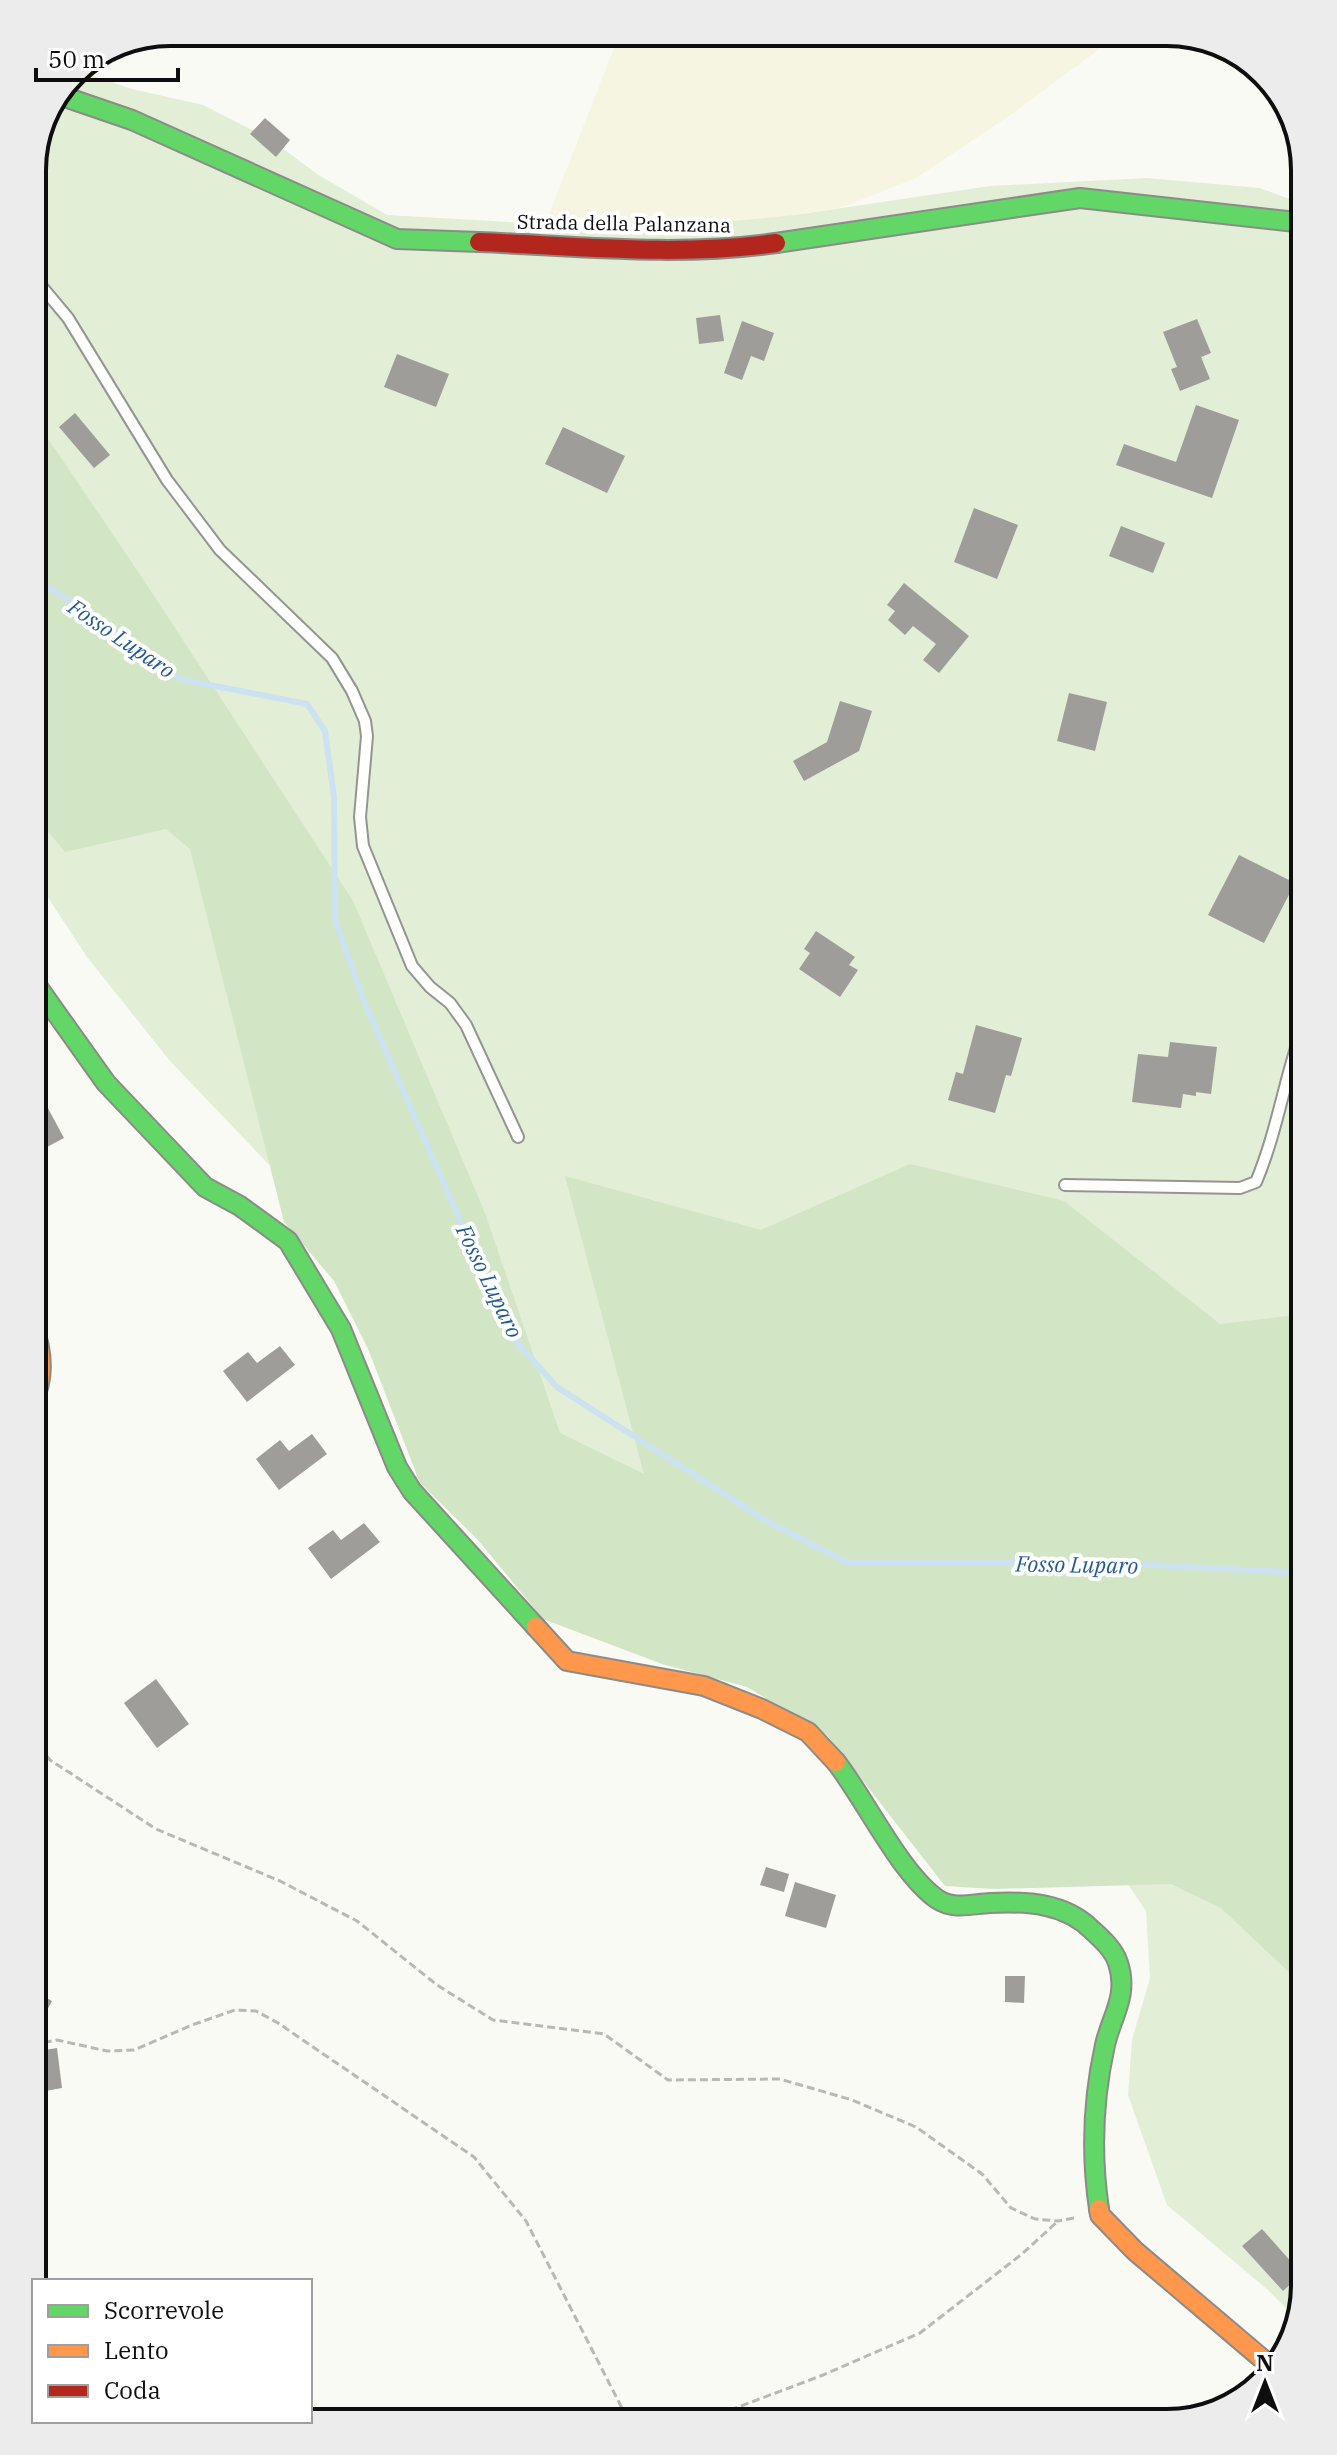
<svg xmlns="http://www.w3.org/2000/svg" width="1337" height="2455" font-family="'IBM Plex Serif',serif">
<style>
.farmland{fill:#f5f5e2}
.green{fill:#e2eed6}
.forest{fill:#d2e5c5}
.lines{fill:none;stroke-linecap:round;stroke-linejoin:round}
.stream{stroke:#cde2f1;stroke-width:6}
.building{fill:#9e9d99}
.lane-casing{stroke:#949492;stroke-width:14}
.fast-casing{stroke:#8b8b88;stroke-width:22}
.slow-casing{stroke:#8b8b88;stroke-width:22}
.jam-casing{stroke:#8b8b88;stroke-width:22}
.path{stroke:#b8b8b7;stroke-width:3;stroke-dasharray:8 4;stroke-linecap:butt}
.lane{stroke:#fefefd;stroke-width:10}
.fast{stroke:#63d668;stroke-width:18}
.slow{stroke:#ff974d;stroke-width:18}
.jam{stroke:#b3261e;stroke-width:18}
.labels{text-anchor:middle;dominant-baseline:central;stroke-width:8;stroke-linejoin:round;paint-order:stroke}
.street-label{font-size:20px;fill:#0e0e0e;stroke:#fff}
.water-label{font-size:22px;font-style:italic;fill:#245a93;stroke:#fff}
.rim{fill:none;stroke:#0e0e0e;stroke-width:4}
</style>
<rect width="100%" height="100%" fill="#fafaf4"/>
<!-- farmland -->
<path class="farmland" d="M 1109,33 L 1097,51 L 1009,116 L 916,178 L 843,207 L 795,215 L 681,226 L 545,224 L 618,38 Z"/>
<!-- green -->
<path class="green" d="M 76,70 L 132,89 L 203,105 L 270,139 L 317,174 L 387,215 L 545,224 L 681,226 L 795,215 L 990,186 L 1147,178 L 1260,188 L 1305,205 L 1305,2285 L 1295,2317 L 1268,2290 L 1167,2205 L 1128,2095 L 1132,2040 L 1150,1978 L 1146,1911 L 1117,1868 L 741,1637 L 319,1217 L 170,1061 L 87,957 L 32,873 L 32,162 L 73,72 Z"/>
<!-- forest -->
<path class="forest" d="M 32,415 L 147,585 L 353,901 L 485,1213 L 560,1433 L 644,1474 L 565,1176 L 761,1230 L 910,1164 L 1064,1201 L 1220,1324 L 1305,1314 L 1305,1975 L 1292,1975 L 1221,1908 L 1171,1884 L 994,1889 L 945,1886 L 828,1736 L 747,1687 L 662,1664 L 543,1619 L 477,1539 L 420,1483 L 368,1349 L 334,1281 L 284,1222 L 190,849 L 166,829 L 65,852 L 32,812 Z"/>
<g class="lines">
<!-- stream -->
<path class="stream" d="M 32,577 L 101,620 L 180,679 L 307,704 L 325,731 L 334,797 L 335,919 L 365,1004 L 511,1336 L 557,1387 L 765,1520 L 848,1563 L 1112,1563 L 1305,1573"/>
</g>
<!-- building -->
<g class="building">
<path d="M 265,118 L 290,140 L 276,157 L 250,134 Z"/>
<path d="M 720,315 L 724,341 L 699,344 L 696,318 Z"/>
<path d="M 1197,319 L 1211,353 L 1201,357 L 1210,379 L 1180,391 L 1171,369 L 1177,367 L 1163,332 Z"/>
<path d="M 742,321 L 774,333 L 764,361 L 751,356 L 742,380 L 724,373 Z"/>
<path d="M 397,354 L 449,374 L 436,407 L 384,387 Z"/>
<path d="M 1196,405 L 1239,420 L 1212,498 L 1116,465 L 1124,444 L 1176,462 Z"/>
<path d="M 75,413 L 110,455 L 94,468 L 59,427 Z"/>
<path d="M 563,427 L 625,456 L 607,493 L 545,464 Z"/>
<path d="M 974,508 L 1018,525 L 997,579 L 954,562 Z"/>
<path d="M 1121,526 L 1165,543 L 1153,573 L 1109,556 Z"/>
<path d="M 904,583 L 969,636 L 939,673 L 923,660 L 936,644 L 913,626 L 905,635 L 888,620 L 895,611 L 887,605 Z"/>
<path d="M 1069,693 L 1107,702 L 1095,751 L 1057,741 Z"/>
<path d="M 840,701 L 872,711 L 859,751 L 804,781 L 793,761 L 827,742 Z"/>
<path d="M 1239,855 L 1295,883 L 1264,943 L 1208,915 Z"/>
<path d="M 816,931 L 855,957 L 849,965 L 858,970 L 840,997 L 799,969 L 810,953 L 804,949 Z"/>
<path d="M 976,1025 L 1022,1038 L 1011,1076 L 1006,1075 L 995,1113 L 948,1100 L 956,1072 L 963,1074 Z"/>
<path d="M 1170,1042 L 1217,1047 L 1211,1094 L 1196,1092 L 1196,1096 L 1183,1094 L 1181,1108 L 1132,1102 L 1138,1054 L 1168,1057 Z"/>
<path d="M 43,1099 L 64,1138 L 32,1155 L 32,1105 Z"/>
<path d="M 280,1346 L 295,1365 L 247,1402 L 223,1371 L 248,1352 L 257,1363 Z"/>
<path d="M 312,1434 L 327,1454 L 279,1490 L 256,1459 L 280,1440 L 289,1451 Z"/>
<path d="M 364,1523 L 380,1542 L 331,1579 L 308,1548 L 333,1530 L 341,1540 Z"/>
<path d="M 156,1679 L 189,1724 L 157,1748 L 124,1703 Z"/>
<path d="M 766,1867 L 789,1874 L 784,1892 L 760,1885 Z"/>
<path d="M 795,1882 L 836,1895 L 826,1928 L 785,1916 Z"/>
<path d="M 1005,1976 L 1025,1976 L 1024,2003 L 1005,2002 Z"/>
<path d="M 32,1990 L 52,2001 L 32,2038 Z"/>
<path d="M 57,2048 L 62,2088 L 40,2092 L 37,2078 L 32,2078 L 32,2052 Z"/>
<path d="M 1262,2229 L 1302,2274 L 1283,2291 L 1242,2246 Z"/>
</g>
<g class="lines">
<!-- lane casing -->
<g class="lane-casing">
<g id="lane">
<path d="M 32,275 L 68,318 L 167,480 L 220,550 L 332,658 L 352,691 L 365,721 L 367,736 L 360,817 L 363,846 L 412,966 L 430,987 L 450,1003 L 466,1025 L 518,1137"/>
<path d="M 1065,1185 L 1240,1188 L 1256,1182 C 1278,1130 1285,1074 1305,1021"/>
</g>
</g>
<!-- fast casing -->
<g class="fast-casing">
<g id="fast">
<path d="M 62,96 L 132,120 L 397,239 L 479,242"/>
<path d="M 776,243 L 1080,198 L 1305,223"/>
<path d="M 32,979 L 106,1083 L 205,1187 L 240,1206 L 288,1241 L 341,1329 L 397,1467 L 412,1491 L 536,1627"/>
<path d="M 836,1762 C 865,1799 900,1873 937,1899 C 953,1910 972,1904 990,1903 C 1027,1901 1065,1903 1092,1930 C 1102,1939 1114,1950 1118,1963 C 1129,1996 1111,2017 1105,2045 C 1093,2099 1091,2155 1099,2209"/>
</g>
</g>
<!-- slow casing -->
<g class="slow-casing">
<g id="slow">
<path d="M 32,1323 C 42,1349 45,1378 32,1403"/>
<path d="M 536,1627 L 567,1661 L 704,1686 L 762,1709 L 808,1732 L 836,1762"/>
<path d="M 1099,2209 L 1100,2215 L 1135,2251 L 1273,2368"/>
</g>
</g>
<!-- jam casing -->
<g class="jam-casing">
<path id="jam" d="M 479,242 C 577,246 678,257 776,243"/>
</g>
<!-- path -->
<g class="path">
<path d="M 32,1737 L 50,1760 L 156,1829 L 280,1881 L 357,1921 L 437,1985 L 493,2020 L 604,2034 L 668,2080 L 780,2079 L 852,2100 L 916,2127 L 982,2174 L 1011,2208 L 1035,2219 L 1058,2221 L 1074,2218"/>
<path d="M 32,2045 L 57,2040 L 107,2051 L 134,2050 L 192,2025 L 235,2010 L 256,2011 L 278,2023 L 474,2157 L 526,2221 L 624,2412 L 635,2423"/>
<path d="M 696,2423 L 823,2375 L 920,2333 L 1022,2254 L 1058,2221"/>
</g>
<!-- lane -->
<use href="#lane" class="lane"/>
<!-- fast -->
<use href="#fast" class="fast"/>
<!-- slow -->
<use href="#slow" class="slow"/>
<!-- jam -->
<use href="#jam" class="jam"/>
</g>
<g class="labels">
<!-- street labels -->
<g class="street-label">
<text transform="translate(624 223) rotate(1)">Strada della Palanzana</text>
</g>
<!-- water labels -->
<g class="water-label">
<text transform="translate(122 638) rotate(34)">Fosso Luparo</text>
<text transform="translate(490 1281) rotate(64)">Fosso Luparo</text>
<text transform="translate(1077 1564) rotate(1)">Fosso Luparo</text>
</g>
</g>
<!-- crop -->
<path d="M0 0H1337V2455H0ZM170 46H1167A124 124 0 0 1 1291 170V2285A124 124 0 0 1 1167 2409H170A124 124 0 0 1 46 2285V170A124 124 0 0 1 170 46Z" fill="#ececec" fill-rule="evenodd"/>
<path class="rim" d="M170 46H1167A124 124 0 0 1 1291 170V2285A124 124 0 0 1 1167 2409H170A124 124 0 0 1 46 2285V170A124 124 0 0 1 170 46Z"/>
<!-- legend -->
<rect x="32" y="2279" width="280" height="144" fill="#ffffff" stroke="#9f9f9f" stroke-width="2"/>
<rect x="48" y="2305" width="40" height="12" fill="#63d668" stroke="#9f9f9f" stroke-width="2"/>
<text x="104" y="2319" font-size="24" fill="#0e0e0e">Scorrevole</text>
<rect x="48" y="2345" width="40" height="12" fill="#ff974d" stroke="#9f9f9f" stroke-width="2"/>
<text x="104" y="2359" font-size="24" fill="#0e0e0e">Lento</text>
<rect x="48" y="2385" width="40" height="12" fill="#b3261e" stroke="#9f9f9f" stroke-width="2"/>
<text x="104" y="2399" font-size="24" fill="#0e0e0e">Coda</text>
<!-- north arrow -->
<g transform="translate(1265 2383)" stroke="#ffffff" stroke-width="6" paint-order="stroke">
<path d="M0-6L14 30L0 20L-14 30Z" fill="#0e0e0e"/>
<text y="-12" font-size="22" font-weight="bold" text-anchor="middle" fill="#0e0e0e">N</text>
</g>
<!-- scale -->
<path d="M36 68v12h142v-12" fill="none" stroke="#0e0e0e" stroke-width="4"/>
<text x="48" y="68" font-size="24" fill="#0e0e0e" stroke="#ffffff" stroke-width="6" paint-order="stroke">50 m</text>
</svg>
